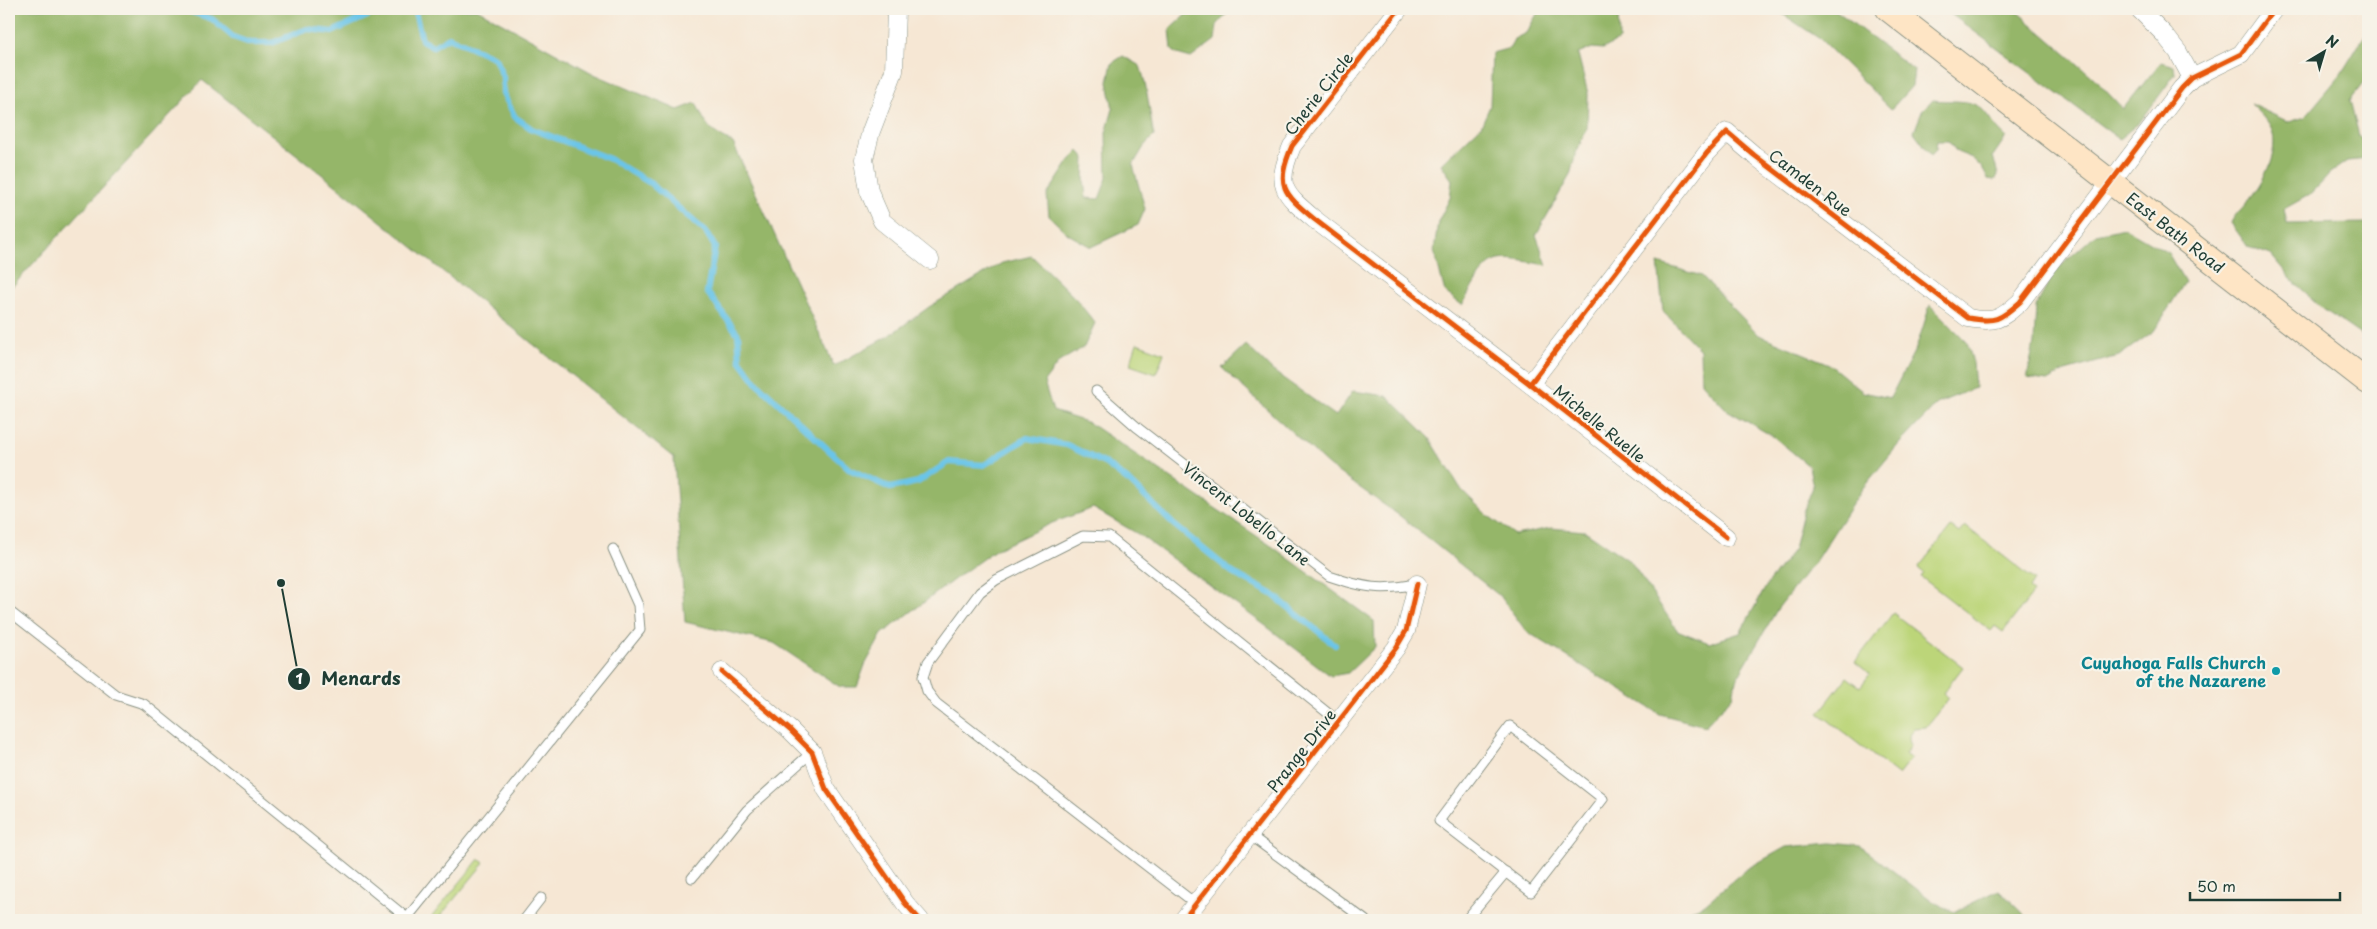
<svg xmlns="http://www.w3.org/2000/svg" width="2377" height="929" font-family="'Playpen Sans',sans-serif">
<style>
.green{fill:#bcd579;stroke:#6e8956}
.forest{fill:#95b669;stroke:#5a7a4e}
.lines{fill:none;stroke-linecap:round;stroke-linejoin:round}
.stream{stroke:#6ac5e8;stroke-width:6}
.lane-casing{stroke:#8a9284;stroke-width:11}
.street-casing{stroke:#8a9284;stroke-width:19}
.secondary-casing{stroke:#8a9284;stroke-width:26}
.lane{stroke:#fff;stroke-width:9}
.street{stroke:#fff;stroke-width:18}
.secondary{stroke:#fee5c5;stroke-width:24}
.cycleway-casing{stroke:#f7f3e8;stroke-width:8}
.cycleway{stroke:#e8590c;stroke-width:5}
.culture-dot{fill:#0f9aa8;stroke:#f7f3e8;stroke-width:2}
.labels{text-anchor:middle;dominant-baseline:central;stroke-width:4.5;stroke-linejoin:round;paint-order:stroke}
.street-label{font-size:16px;fill:#1f3d34;stroke:#f7f3e8}
.culture-label{font-size:16px;font-weight:bold;fill:#0d838f;stroke:#f7f3e8;text-anchor:end}
.leader{fill:none;stroke:#1f3d34;stroke-width:2}
.callout-dot{fill:#1f3d34;stroke:#f7f3e8;stroke-width:2}
.mark-label{font-size:15px;text-anchor:middle;font-weight:bold;fill:#fff}
.callout-label{font-size:18px;text-anchor:middle;font-weight:bold;fill:#1f3d34;stroke:#f7f3e8;stroke-width:4.5;stroke-linejoin:round;paint-order:stroke}
</style>
<rect width="100%" height="100%" fill="#f7f3e8"/>
<filter id="ink" filterUnits="userSpaceOnUse"><feTurbulence type="fractalNoise" baseFrequency=".02" numOctaves="2"/><feDisplacementMap in="SourceGraphic" scale="10" xChannelSelector="R" yChannelSelector="G"/><feConvolveMatrix kernelMatrix="1 2 1 2 8 2 1 2 1" color-interpolation-filters="sRGB"/></filter>
<filter id="wash" filterUnits="userSpaceOnUse"><feTurbulence type="fractalNoise" baseFrequency=".0096" numOctaves="4" result="noise"/><feDisplacementMap in="SourceGraphic" scale="20" xChannelSelector="R" yChannelSelector="G"/><feGaussianBlur stdDeviation="1.12" result="paint"/><feColorMatrix in="noise" values="0 0 0 0 0 0 0 0 0 0 0 0 0 0 0 0 0 1.4 0 .05"/><feComposite in="paint" operator="in"/></filter>
<g filter="url(#wash)">
<rect width="100%" height="100%" fill="#f6e7d4"/>
<!-- green -->
<g class="green">
<path d="M 1137,343 L 1164,353 L 1156,374 L 1130,365 Z"/>
<path d="M 1965,526 L 2034,580 L 2029,588 L 2034,592 L 2003,632 L 1995,626 L 1991,631 L 1921,577 L 1924,573 L 1918,568 L 1951,527 L 1959,533 Z"/>
<path d="M 1893,613 L 1963,667 L 1943,693 L 1949,698 L 1926,727 L 1914,728 C 1908,734 1908,738 1911,746 L 1905,754 L 1911,759 L 1898,775 L 1819,713 L 1847,677 L 1860,687 L 1870,674 L 1855,662 Z"/>
<path d="M 479,859 L 484,863 L 437,920 L 429,920 Z"/>
</g>
<!-- forest -->
<g class="forest">
<path d="M 10,9 L 477,9 L 594,74 L 678,110 L 696,103 C 707,127 709,131 733,143 L 834,366 L 890,335 L 929,307 L 1002,263 L 1032,256 L 1076,299 L 1095,323 L 1084,347 L 1059,362 L 1044,382 L 1053,411 L 1089,423 L 1273,547 L 1374,621 L 1375,647 L 1348,673 L 1331,676 L 1266,626 L 1138,534 L 1093,508 L 1052,523 L 995,550 L 960,575 L 882,634 L 865,665 L 857,687 L 840,687 L 774,643 L 685,622 L 674,458 L 362,206 L 202,80 L 9,290 Z"/>
<path d="M 1192,9 L 1231,9 L 1217,25 L 1215,40 L 1191,58 L 1177,54 L 1172,50 L 1170,29 Z"/>
<path d="M 1540,9 L 1618,9 L 1619,40 L 1603,49 L 1592,48 L 1578,54 L 1588,94 L 1587,128 L 1576,153 L 1570,175 L 1536,235 L 1547,265 C 1489,255 1492,253 1462,305 L 1445,292 L 1434,251 L 1438,222 L 1450,198 L 1452,180 L 1441,164 L 1481,126 L 1490,106 L 1492,53 L 1510,48 L 1514,39 L 1526,33 Z"/>
<path d="M 1775,9 L 1834,9 L 1914,70 L 1912,86 L 1891,109 L 1820,39 Z"/>
<path d="M 1944,9 L 2014,9 L 2094,78 L 2123,109 L 2161,62 L 2174,66 L 2175,74 L 2140,122 L 2119,139 Z"/>
<path d="M 2368,30 L 2368,77 L 2350,100 L 2359,136 L 2368,147 L 2368,159 L 2347,161 L 2330,173 L 2309,195 L 2284,209 L 2287,224 L 2368,223 L 2368,340 L 2323,309 L 2291,279 L 2271,255 L 2248,247 L 2231,223 C 2235,214 2241,210 2247,202 C 2261,185 2278,157 2273,134 C 2271,123 2258,112 2250,104 L 2289,122 L 2305,117 L 2341,74 Z"/>
<path d="M 1123,56 L 1140,66 C 1148,88 1149,112 1154,136 L 1145,145 L 1133,165 L 1145,209 L 1138,225 L 1091,247 L 1068,234 L 1049,216 L 1047,195 L 1070,160 L 1079,151 L 1085,158 L 1084,179 L 1086,198 L 1099,199 L 1107,178 L 1106,133 L 1113,109 L 1108,82 L 1112,63 Z"/>
<path d="M 1933,100 C 1948,102 1971,98 1983,110 C 1991,119 1996,129 2006,137 L 1993,156 L 1998,175 L 1995,180 L 1988,179 L 1982,168 L 1972,158 L 1957,152 L 1948,141 L 1937,141 L 1936,150 L 1931,155 L 1914,132 L 1923,109 Z"/>
<path d="M 2125,228 L 2168,253 L 2185,282 L 2154,331 L 2119,356 L 2065,371 L 2047,381 L 2027,378 L 2034,343 L 2036,306 L 2056,270 L 2096,234 Z"/>
<path d="M 1658,263 L 1702,276 L 1759,335 L 1829,364 L 1863,392 L 1890,398 L 1917,346 L 1930,305 L 1967,342 L 1973,363 L 1975,388 L 1938,403 L 1898,445 L 1862,489 L 1816,560 L 1778,608 L 1736,680 L 1733,696 L 1705,726 L 1660,714 L 1526,631 L 1501,597 L 1400,516 L 1329,466 L 1222,368 L 1246,345 L 1273,371 L 1336,416 L 1353,391 L 1387,396 L 1429,437 L 1461,489 L 1487,515 L 1515,535 L 1551,528 L 1585,531 L 1631,562 L 1677,630 L 1709,643 L 1740,633 L 1768,583 L 1794,549 L 1803,512 L 1813,487 L 1809,466 L 1774,437 L 1727,410 L 1701,382 L 1700,350 L 1663,311 Z"/>
<path d="M 1832,843 L 1860,846 L 1934,902 L 1954,912 L 1999,890 L 2022,912 L 2027,920 L 1659,920 L 1679,915 L 1705,904 L 1745,870 L 1786,847 Z"/>
</g>
<g class="lines">
<!-- stream -->
<g class="stream">
<path d="M 183,9 L 212,19 L 233,37 L 250,43 L 272,43 L 307,29 L 332,32 L 383,9"/>
<path d="M 411,9 L 415,12 L 422,40 L 432,47 L 449,37 L 495,58 L 503,77 L 503,93 L 515,117 L 532,129 L 610,159 L 650,183 L 706,232 L 715,247 L 707,292 L 738,334 L 740,360 L 757,383 L 849,469 L 890,488 L 918,482 L 949,462 L 984,465 L 1027,438 L 1067,445 L 1106,464 L 1131,483 L 1173,524 L 1233,573 L 1272,594 L 1335,645"/>
</g>
</g>
</g>
<g filter="url(#ink)">
<g class="lines">
<!-- lane casing -->
<g class="lane-casing">
<g id="lane">
<path d="M 1096,391 L 1138,428 L 1329,576 C 1365,588 1380,591 1417,584"/>
<path d="M 9,611 L 116,695 L 144,704 L 407,918 L 405,920"/>
<path d="M 1510,726 L 1603,799 L 1531,892 L 1439,821 Z"/>
<path d="M 1251,836 L 1365,920"/>
<path d="M 692,878 L 747,810 L 812,752"/>
<path d="M 1196,904 L 936,703 L 927,691 L 923,677 L 928,662 L 980,592 L 996,580 L 1083,536 L 1109,537 L 1339,722"/>
<path d="M 407,918 L 640,630 L 638,605 L 613,549"/>
<path d="M 524,920 L 541,898"/>
<path d="M 1466,920 L 1506,872"/>
</g>
</g>
<!-- street casing -->
<g class="street-casing">
<g id="street">
<path d="M 896,9 L 894,71 L 871,131 L 864,159 L 869,191 L 882,221 L 930,260"/>
<path d="M 1399,9 L 1292,146 C 1275,186 1283,193 1314,219 L 1530,384 L 1726,537"/>
<path d="M 2139,9 L 2164,34 L 2178,52 L 2192,78"/>
<path d="M 1530,384 L 1707,153 L 1727,132 L 1754,155 L 1968,318 C 1995,323 2000,320 2020,302 L 2182,88 L 2192,78 L 2241,54 L 2274,9"/>
<path d="M 722,672 L 790,730 L 812,752 L 826,789 L 905,903 L 920,920"/>
<path d="M 1183,920 L 1396,648 L 1406,631 L 1417,584"/>
</g>
</g>
<!-- secondary casing -->
<g class="secondary-casing">
<path id="secondary" d="M 1888,9 L 2368,382"/>
</g>
<!-- lane -->
<use href="#lane" class="lane"/>
<!-- street -->
<use href="#street" class="street"/>
<!-- secondary -->
<use href="#secondary" class="secondary"/>
<!-- cycleway casing -->
<g class="cycleway-casing">
<g id="cycleway">
<path d="M 1399,9 L 1292,146 C 1275,186 1283,193 1314,219 L 1530,384 L 1726,537"/>
<path d="M 1530,384 L 1707,153 L 1727,132 L 1754,155 L 1968,318 C 1995,323 2000,320 2020,302 L 2182,88 L 2192,78 L 2241,54 L 2274,9"/>
<path d="M 722,672 L 790,730 L 812,752 L 826,789 L 905,903 L 920,920"/>
<path d="M 1183,920 L 1396,648 L 1406,631 L 1417,584"/>
</g>
</g>
<!-- cycleway -->
<use href="#cycleway" class="cycleway"/>
</g>
</g>
<!-- markers -->
<circle class="culture-dot" cx="2276" cy="671" r="5"/>
<g class="labels">
<!-- street labels -->
<g class="street-label">
<text transform="translate(1318 93) rotate(-52)">Cherie Circle</text>
<text transform="translate(1811 182) rotate(37)">Camden Rue</text>
<text transform="translate(2176 232) rotate(38)">East Bath Road</text>
<text transform="translate(1600 423) rotate(39)">Michelle Ruelle</text>
<text transform="translate(1247 513) rotate(38)">Vincent Lobello Lane</text>
<text transform="translate(1301 750) rotate(-52)">Prange Drive</text>
</g>
<!-- culture labels -->
<g class="culture-label">
<text x="2266" y="662">Cuyahoga Falls Church<tspan x="2266" dy="18">of the Nazarene</tspan></text>
</g>
</g>
<!-- callouts -->
<path class="leader" d="M281 583L299 679"/>
<g class="callout-dot">
<circle cx="281" cy="583" r="5"/>
<circle cx="299" cy="679" r="12"/>
</g>
<g class="mark-label">
<text x="299" y="684">1</text>
</g>
<g class="callout-label">
<text x="361" y="685">Menards</text>
</g>
<!-- margin -->
<rect width="2377" height="929" fill="none" stroke="#f7f3e8" stroke-width="30"/>
<!-- north arrow -->
<g transform="translate(2324 52) rotate(38)" stroke="#f7f3e8" stroke-width="4" paint-order="stroke">
<path d="M0-4L9 19L0 12L-9 19Z" fill="#1f3d34"/>
<text y="-8" font-size="14" font-weight="bold" text-anchor="middle" fill="#1f3d34">N</text>
</g>
<!-- scale -->
<path d="M2190 892v8h150v-8" fill="none" stroke="#1f3d34" stroke-width="2.5"/>
<text x="2197" y="892" font-size="15" fill="#1f3d34" stroke="#f7f3e8" stroke-width="4" paint-order="stroke">50 m</text>
</svg>
